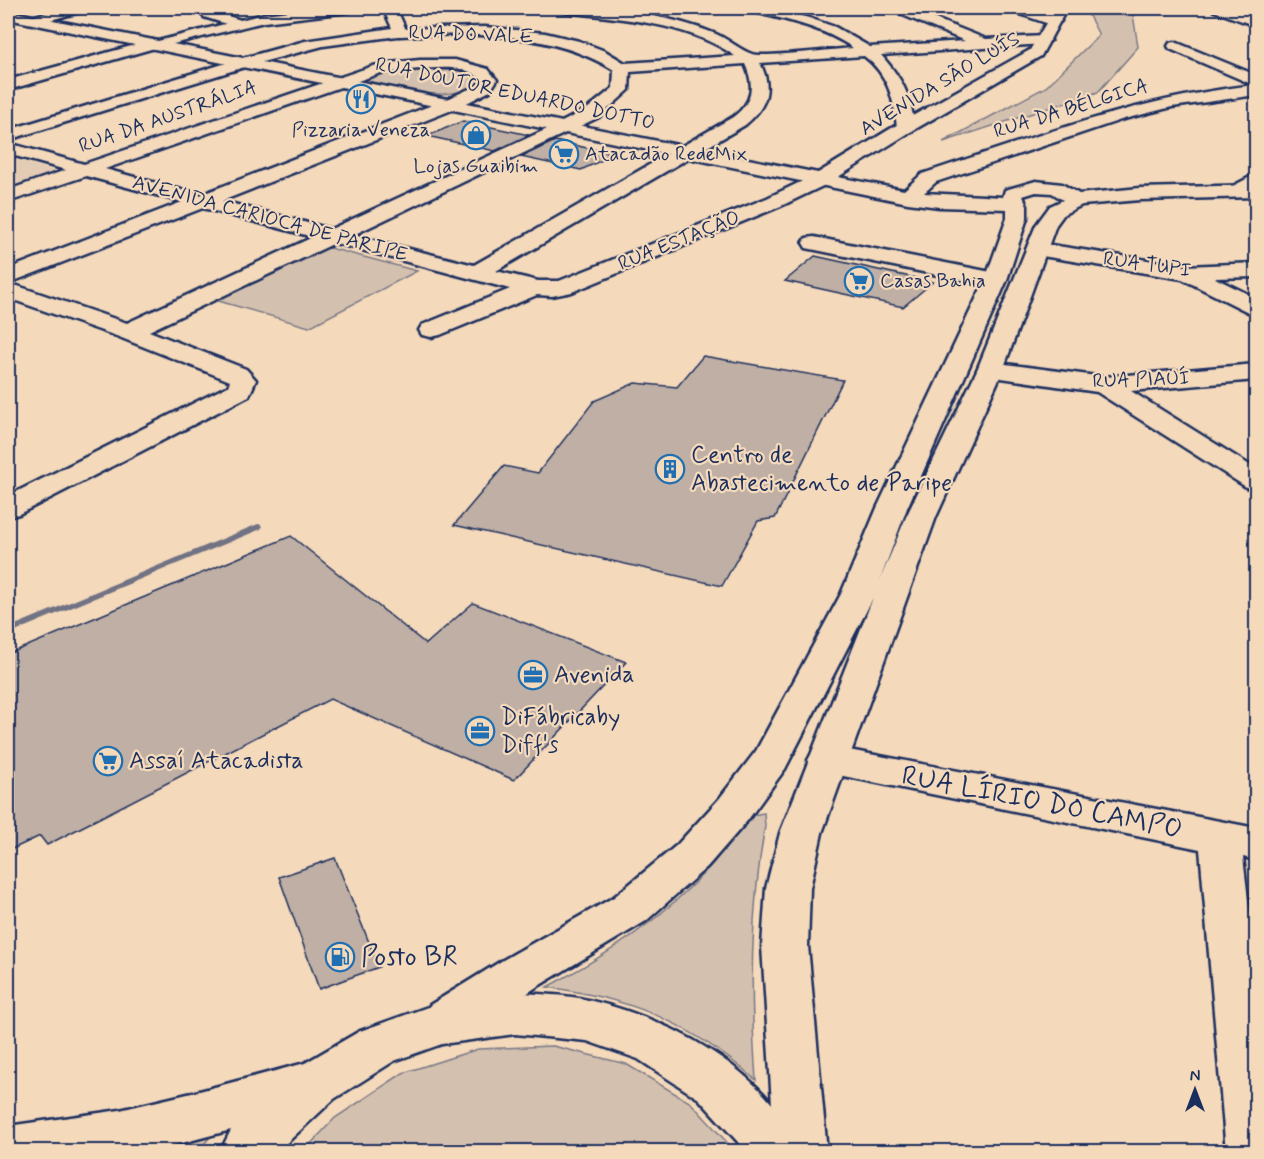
<svg xmlns="http://www.w3.org/2000/svg" width="1264" height="1159" font-family="Mynerve,sans-serif">
<style>
.built{fill:#e4ccb4}
.green{fill:#d4c0ae;stroke:#787886;stroke-width:1.5}
.lines{fill:none;stroke-linecap:round;stroke-linejoin:round}
.stream{fill:#717283;fill-rule:evenodd}
.building{fill:#bfafa4;stroke:#1b2f5e;stroke-width:1.5}
.minor-casing{stroke:#1b2f5e;stroke-width:5}
.secondary-casing{stroke:#1b2f5e;stroke-width:5}
.primary-casing{stroke:#1b2f5e;stroke-width:5}
.minor{fill:#f4d9bb;fill-rule:evenodd}
.secondary{fill:#f4d9bb;fill-rule:evenodd}
.primary{fill:#f4d9bb;fill-rule:evenodd}
.labels{text-anchor:middle;dominant-baseline:central;stroke-width:4.5;stroke-linejoin:round;paint-order:stroke}
.far-street-label{font-size:20px;fill:#1b2f5e;stroke:#f4d9bb}
.far-poi-label{font-size:20px;fill:#1b2f5e;stroke:#f4d9bb}
.poi-label{font-size:24px;fill:#1b2f5e;stroke:#f4d9bb;text-anchor:start}
.near-street-label{font-size:28px;fill:#1b2f5e;stroke:#f4d9bb}
.near-poi-label{font-size:28px;fill:#1b2f5e;stroke:#f4d9bb;text-anchor:start}
</style>
<rect width="100%" height="100%" fill="#f4d9bb"/>
<filter id="ink" filterUnits="userSpaceOnUse"><feTurbulence type="fractalNoise" baseFrequency=".0167" numOctaves="2"/><feDisplacementMap in="SourceGraphic" scale="12" xChannelSelector="R" yChannelSelector="G"/><feConvolveMatrix kernelMatrix="1 2 1 2 8 2 1 2 1" color-interpolation-filters="sRGB"/></filter>
<g filter="url(#ink)">
<!-- built -->
<path class="built" d="M 8,158 L 53,170 L 51,173 L 8,188 Z"/>
<!-- green -->
<g class="green">
<path d="M 1085,8 L 1132,8 L 1138,47 L 1098,92 L 943,142 L 1046,87 L 1099,35 Z"/>
<path d="M 457,66 L 477,74 L 480,81 C 450,108 391,86 356,79 L 367,72 Z"/>
<path d="M 326,247 L 417,271 L 309,327 L 215,300 Z"/>
<path d="M 764,813 L 765,826 C 750,911 750,994 756,1080 C 690,1023 634,999 547,987 C 609,954 666,917 713,863 C 722,853 738,825 746,818 C 750,815 759,814 764,813 Z"/>
<path d="M 553,1046 L 626,1064 L 691,1103 L 735,1151 L 304,1151 L 335,1118 L 403,1073 L 478,1049 Z"/>
<path d="M 211,1136 L 198,1151 L 147,1151 Z"/>
</g>
<g class="lines">
<!-- stream -->
<path class="stream" d="M 258,524 L 261,525 L 262,527 L 261,529 L 8,634 L 8,628 Z"/>
</g>
<!-- building -->
<g class="building">
<path d="M 463,121 L 529,135 L 495,151 L 427,136 Z"/>
<path d="M 555,141 L 615,154 L 581,170 L 521,157 Z"/>
<path d="M 815,256 L 933,282 L 903,307 L 785,281 Z"/>
<path d="M 703,356 L 843,380 L 775,518 L 758,521 L 722,586 L 454,525 L 504,466 L 538,473 L 594,401 L 635,383 L 677,387 Z"/>
<path d="M 291,536 L 426,644 L 473,603 L 626,662 L 514,780 L 330,699 L 47,845 L 40,836 L 8,851 L 8,654 Z"/>
<path d="M 335,858 L 379,967 L 319,989 L 279,877 Z"/>
</g>
<g class="lines">
<!-- minor casing -->
<g class="minor-casing">
<g id="minor">
<path d="M 65,8 L 85,8 L 83,11 L 36,24 L 29,20 L 31,17 Z"/>
<path d="M 207,8 L 224,8 L 218,13 L 244,21 L 246,24 L 239,28 L 204,17 L 201,12 Z"/>
<path d="M 558,8 C 610,8 667,14 716,34 C 728,39 740,50 752,54 C 762,58 837,49 853,48 C 823,27 784,19 749,11 L 748,8 L 770,8 L 809,18 L 835,27 L 870,47 L 965,41 L 893,11 L 892,8 L 908,8 L 986,39 L 1044,36 L 1051,40 L 1044,44 L 881,55 C 903,80 910,94 915,127 L 912,131 L 900,131 L 897,127 C 894,99 888,74 864,56 L 760,63 C 773,88 767,107 745,125 L 496,271 L 538,281 L 559,281 L 767,198 L 815,175 L 829,175 L 832,179 L 829,183 L 781,206 L 572,292 L 552,296 L 537,295 L 440,335 L 431,337 L 422,335 L 419,330 L 422,325 L 510,289 L 335,243 L 149,331 L 246,369 L 256,380 L 249,396 L 19,514 L 8,517 L 8,496 L 228,386 L 230,381 L 119,337 L 8,298 L 8,269 L 182,202 L 86,176 L 8,202 L 8,190 L 66,170 L 8,154 L 8,143 L 84,164 L 373,66 L 389,63 L 420,60 L 455,60 L 488,69 L 497,80 L 490,91 L 457,108 L 222,201 L 331,229 L 558,124 L 587,109 L 613,88 L 614,70 C 550,31 473,33 400,36 L 395,35 L 393,32 L 395,29 L 485,27 L 545,33 L 579,41 L 605,51 L 625,63 L 735,56 C 687,22 621,19 564,12 ZM 745,64 C 755,86 753,102 733,117 L 474,265 L 353,235 L 599,117 L 629,90 L 630,72 ZM 420,69 C 439,68 467,64 481,80 L 478,85 L 445,100 L 200,195 L 105,169 L 381,73 ZM 203,208 L 313,237 L 127,323 L 9,283 Z"/>
<path d="M 1009,8 L 1028,8 L 1059,18 L 1061,21 L 1054,25 L 1049,24 L 1011,11 Z"/>
<path d="M 1212,8 L 1230,8 L 1256,17 L 1256,26 L 1214,11 Z"/>
<path d="M 153,40 L 160,44 L 158,47 L 8,90 L 8,80 Z"/>
<path d="M 1175,42 L 1256,75 L 1256,86 L 1170,49 L 1168,46 L 1170,43 Z"/>
<path d="M 246,57 L 251,59 L 254,62 L 251,65 L 8,140 L 8,130 Z"/>
<path d="M 1256,174 L 1256,188 L 1245,195 L 1231,195 L 1228,191 L 1231,187 Z"/>
<path d="M 814,237 L 996,273 L 1004,275 L 1007,280 L 1004,285 L 996,287 L 806,248 L 803,243 L 806,238 Z"/>
<path d="M 1038,243 L 1186,266 L 1256,263 L 1256,277 L 1215,278 L 1256,298 L 1256,314 L 1248,312 L 1182,279 L 1030,254 L 1027,249 L 1030,244 Z"/>
<path d="M 990,362 L 1104,377 L 1256,364 L 1256,380 L 1131,391 L 1256,469 L 1256,490 L 1246,487 L 1097,392 L 981,375 L 977,370 L 981,365 Z"/>
<path d="M 828,746 L 1256,828 L 1256,860 L 1243,857 L 1256,968 L 1256,1152 L 1226,1152 L 1200,849 L 814,770 L 808,760 L 814,750 Z"/>
</g>
</g>
<!-- secondary casing -->
<g class="secondary-casing">
<path id="secondary" d="M 318,8 L 355,8 L 348,12 L 264,22 L 173,44 L 243,58 L 305,41 L 392,28 L 383,8 L 396,8 L 407,32 L 405,35 L 323,46 L 262,62 L 818,173 L 900,123 L 1030,50 L 1055,8 L 1067,8 L 1041,56 L 912,131 L 838,177 L 904,190 L 922,174 C 1032,138 1140,97 1256,85 L 1256,95 L 1172,107 L 1124,119 L 936,182 L 924,193 L 1003,197 L 1005,190 L 1036,181 L 1062,184 L 1079,194 L 1140,188 L 1256,185 L 1256,197 L 1140,200 L 1082,205 L 1064,214 L 1056,225 L 1003,370 L 936,517 L 822,833 L 810,888 L 808,946 L 827,1152 L 775,1152 L 762,946 L 766,888 L 780,833 L 873,598 L 785,769 L 747,821 L 707,867 L 646,921 L 535,988 L 464,1035 L 447,1041 L 430,1035 L 423,1020 L 430,1005 L 503,960 L 614,897 L 677,845 L 719,799 L 756,751 L 841,594 L 877,508 L 985,280 L 1007,218 L 1007,209 L 939,207 L 908,203 L 8,19 L 8,11 L 158,41 L 264,14 ZM 1036,192 L 1052,193 L 1063,200 L 1050,206 L 1036,225 L 977,370 L 906,517 L 880,580 L 907,508 L 1007,280 L 1027,218 L 1027,206 L 1023,196 Z"/>
</g>
<!-- primary casing -->
<g class="primary-casing">
<path id="primary" d="M 515,992 C 539,995 565,994 588,1000 C 673,1020 766,1069 802,1152 L 747,1152 L 699,1099 L 638,1059 L 587,1041 L 515,1034 L 442,1044 L 394,1061 L 334,1099 L 277,1152 L 220,1152 L 231,1130 L 148,1152 L 8,1152 L 8,1126 L 120,1110 L 192,1093 L 305,1063 L 360,1031 L 442,1002 Z"/>
</g>
<!-- minor -->
<use href="#minor" class="minor"/>
<!-- secondary -->
<use href="#secondary" class="secondary"/>
<!-- primary -->
<use href="#primary" class="primary"/>
</g>
</g>
<!-- icons -->
<defs>
<g id="restaurant-ring" transform="scale(1.5)"><circle r="9.5" fill="#f4d9bb" stroke="#1f6fb2" stroke-width="1.5"/><path d="M-5-6h1v4h1v-4h1v4h1v-4h1v5L-1.5 .5V6h-2V.5L-5-1ZM5-6V6H3V1.5H1.5Q1.5-4 5-6Z" fill="#1f6fb2"/></g>
<g id="shop-ring" transform="scale(1.5)"><circle r="9.5" fill="#f4d9bb" stroke="#1f6fb2" stroke-width="1.5"/><path d="M-5-2.5h2.3a2.7 3.5 0 0 1 5.4 0H5L5.5 6h-11ZM-1.5-2.5h3a1.5 2.3 0 0 0-3 0Z" fill="#1f6fb2"/></g>
<g id="supermarket-ring" transform="scale(1.5)"><circle r="9.5" fill="#f4d9bb" stroke="#1f6fb2" stroke-width="1.5"/><path d="M-6-5.5h2.5l.6 2H6L4.5 2H-2.5L-4.4-4H-6ZM-1.5 3.2a1.3 1.3 0 1 0 .1 0ZM3 3.2a1.3 1.3 0 1 0 .1 0Z" fill="#1f6fb2"/></g>
<g id="building-ring" transform="scale(1.5)"><circle r="9.5" fill="#f4d9bb" stroke="#1f6fb2" stroke-width="1.5"/><path d="M-4-6H4V6H1V3H-1V6H-4ZM-2.5-4.3h1.7v1.8h-1.7ZM.8-4.3h1.7v1.8H.8ZM-2.5-1h1.7V.8h-1.7ZM.8-1h1.7V.8H.8Z" fill="#1f6fb2"/></g>
<g id="office-ring" transform="scale(1.5)"><circle r="9.5" fill="#f4d9bb" stroke="#1f6fb2" stroke-width="1.5"/><path d="M-6-3h4V-5.5h4V-3h4V5H-6ZM-1-4.5V-3h2v-1.5ZM-6 0V1H6V0Z" fill="#1f6fb2"/></g>
<g id="fuel-ring" transform="scale(1.5)"><circle r="9.5" fill="#f4d9bb" stroke="#1f6fb2" stroke-width="1.5"/><path d="M-5.5-6h7V0h2V4h1.3V-2.5L3-4.5l.8-.8L6-3V5H2.5V1h-1V6h-7ZM-4.2-4.7v3.2H.2V-4.7Z" fill="#1f6fb2"/></g>
</defs>
<g fill-rule="evenodd">
<use href="#restaurant-ring" x="361" y="99"/>
<use href="#shop-ring" x="476" y="135"/>
<use href="#supermarket-ring" x="564" y="154"/>
<use href="#supermarket-ring" x="859" y="281"/>
<use href="#building-ring" x="670" y="469"/>
<use href="#office-ring" x="533" y="675"/>
<use href="#office-ring" x="480" y="731"/>
<use href="#supermarket-ring" x="108" y="761"/>
<use href="#fuel-ring" x="340" y="957"/>
</g>
<g class="labels">
<!-- far-street labels -->
<g class="far-street-label">
<text transform="translate(471 35) rotate(2)">RUA DO VALE</text>
<text transform="translate(940 84) rotate(-31)">AVENIDA SÃO LUÍS</text>
<text transform="translate(515 94) rotate(12)">RUA DOUTOR EDUARDO DOTTO</text>
<text transform="translate(1071 109) rotate(-17)">RUA DA BÉLGICA</text>
<text transform="translate(168 117) rotate(-19)">RUA DA AUSTRÁLIA</text>
<text transform="translate(270 219) rotate(15)">AVENIDA CARIOCA DE PARIPE</text>
<text transform="translate(679 241) rotate(-22)">RUA ESTAÇÃO</text>
<text transform="translate(1147 265) rotate(8)">RUA TUPI</text>
<text transform="translate(1141 380) rotate(-2)">RUA PIAUÍ</text>
</g>
<!-- far-poi labels -->
<g class="far-poi-label">
<text x="361" y="130">Pizzaria Veneza</text>
<text x="585" y="154" text-anchor="start">Atacadão RedeMix</text>
<text x="476" y="166">Lojas Guaibim</text>
<text x="880" y="281" text-anchor="start">Casas Bahia</text>
</g>
<!-- poi labels -->
<g class="poi-label">
<text x="691" y="455">Centro de<tspan x="691" dy="28">Abastecimento de Paripe</tspan></text>
<text x="554" y="675">Avenida</text>
<text x="501" y="717">DiFábricaby<tspan x="501" dy="28">Diff's</tspan></text>
<text x="129" y="761">Assaí Atacadista</text>
</g>
<!-- near-street labels -->
<g class="near-street-label">
<text transform="translate(1042 803) rotate(11)">RUA LÍRIO DO CAMPO</text>
</g>
<!-- near-poi labels -->
<g class="near-poi-label">
<text x="361" y="957">Posto BR</text>
</g>
</g>
<!-- margin -->
<rect width="1264" height="1159" fill="none" stroke="#f4d9bb" stroke-width="30"/>
<rect x="15" y="15" width="1234" height="1129" fill="none" stroke="#1b2f5e" stroke-width="2" filter="url(#ink)"/>
<!-- north arrow -->
<g transform="translate(1195 1090)" stroke="#f4d9bb" stroke-width="4.5" paint-order="stroke">
<path d="M0-4.5L10 22L0 15L-10 22Z" fill="#1b2f5e"/>
<text y="-9" font-size="16" font-weight="bold" text-anchor="middle" fill="#1b2f5e">N</text>
</g>
</svg>
